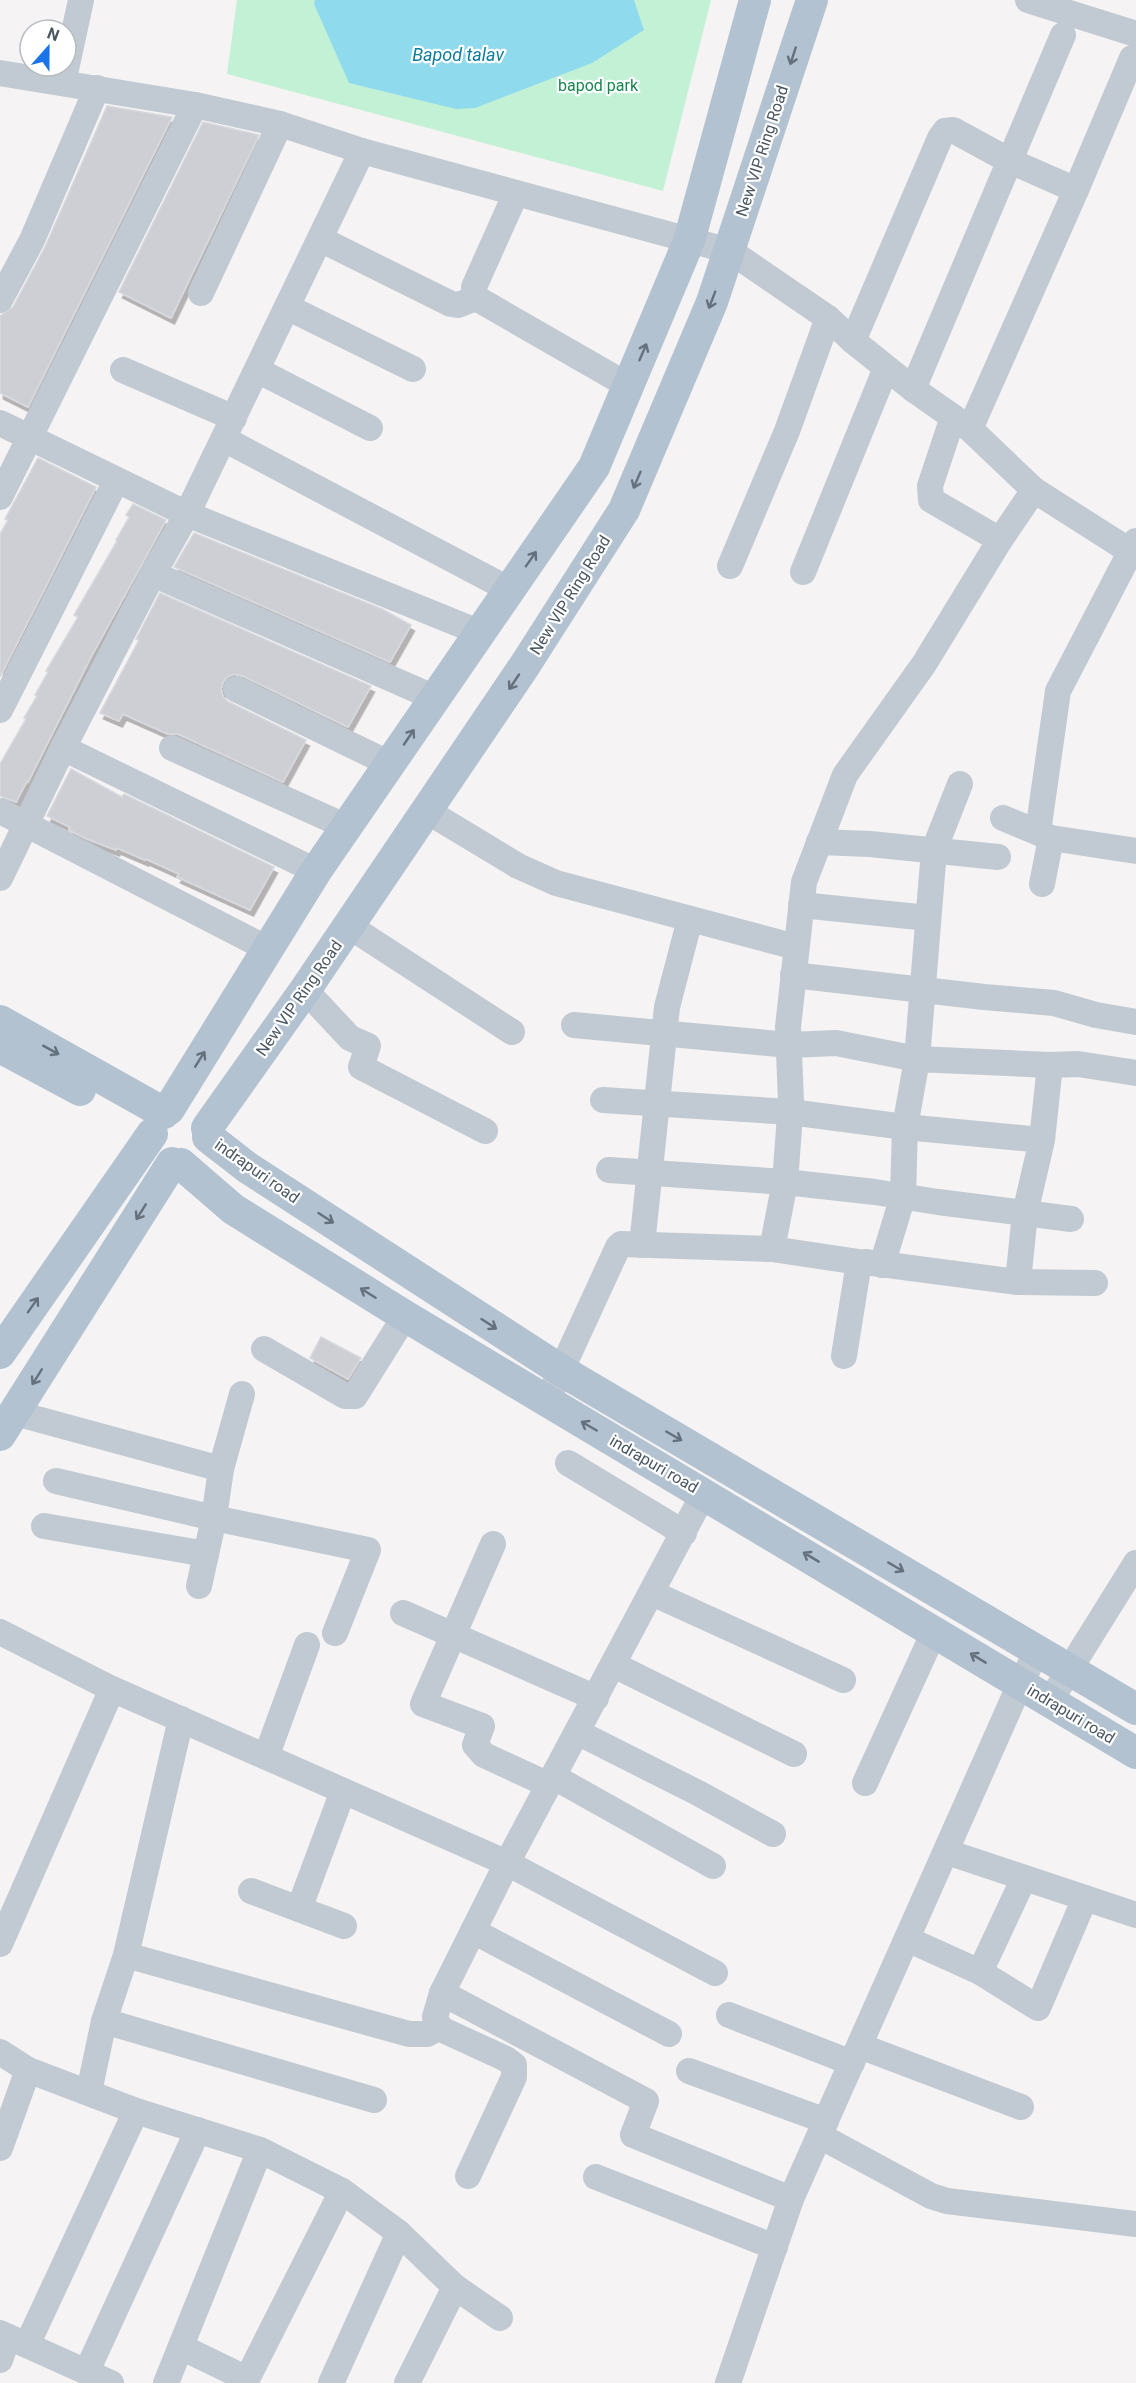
<svg xmlns="http://www.w3.org/2000/svg" width="1136" height="2383" font-family="Roboto,sans-serif">
<style>
.green{fill:#c3f1d5}
.water{fill:#90daee}
.building{fill:#cdcfd5;stroke:#d7d9de;stroke-width:1.5;filter:url(#shadow)}
.lines{fill:none;stroke-linecap:round;stroke-linejoin:round}
.minor{stroke:#c1cad2;stroke-width:26}
.major{stroke:#b3c2d1;stroke-width:32}
.oneway{stroke:#64717d}
.labels{text-anchor:middle;dominant-baseline:central;stroke-width:4.5;stroke-linejoin:round;paint-order:stroke}
.park-label{font-size:16px;fill:#17864f;stroke:#fff}
.street-label{font-size:16px;fill:#4a5661;stroke:#fff}
.water-label{font-size:18px;font-style:italic;fill:#0c7c9b;stroke:#fff}
</style>
<defs>
<filter id="shadow"><feDropShadow dx="3.5" dy="6" stdDeviation="0" flood-color="#0004"/></filter>
</defs>
<rect width="100%" height="100%" fill="#f5f3f3"/>
<!-- green -->
<path class="green" d="M 237,0 L 711,0 L 663,191 L 227,74 Z"/>
<!-- water -->
<path class="water" d="M 315,0 L 634,0 L 644,30 L 592,63 L 475,108 L 456,109 L 349,83 L 314,4 Z"/>
<!-- building -->
<g class="building">
<path d="M 107,106 L 172,117 L 28,407 L 0,393 L 0,316 L 13,307 L 45,247 Z"/>
<path d="M 203,122 L 259,135 L 171,318 L 119,292 Z"/>
<path d="M 38,458 L 96,487 L 0,677 L 0,534 L 8,520 L 5,519 Z"/>
<path d="M 133,504 L 166,520 L 91,657 L 28,782 L 27,781 L 16,802 L 0,796 L 0,764 L 26,719 L 24,718 L 37,696 L 35,695 L 48,672 L 46,671 L 78,617 L 74,615 L 117,541 L 116,540 L 129,517 L 126,515 Z"/>
<path d="M 194,533 L 382,609 L 411,625 L 390,662 L 174,567 Z"/>
<path d="M 160,593 L 371,686 L 348,727 L 243,676 L 234,674 L 227,677 L 223,682 L 221,689 L 223,697 L 229,702 L 306,740 L 283,782 L 178,734 L 168,734 L 123,714 L 119,721 L 100,713 L 139,640 L 136,639 Z"/>
<path d="M 71,769 L 122,797 L 124,794 L 274,867 L 250,910 L 177,877 L 179,874 L 146,859 L 145,860 L 117,848 L 116,850 L 87,839 L 69,830 L 70,827 L 47,816 Z"/>
<path d="M 321,1337 L 361,1358 L 348,1379 L 310,1358 Z"/>
</g>
<g class="lines">
<!-- minor -->
<g class="minor">
<path d="M 1028,0 L 1136,34"/>
<path d="M 0,73 L 195,105 L 280,124 L 362,151 L 730,251 L 828,318 L 853,341 L 913,389 L 970,429 L 1034,490 L 1136,555"/>
<path d="M 63,83 L 81,0"/>
<path d="M 1076,190 L 1132,58"/>
<path d="M 516,193 L 474,287 L 476,298 L 629,386"/>
<path d="M 320,239 L 451,304 L 458,305 L 476,298"/>
<path d="M 201,293 L 280,124"/>
<path d="M 0,300 L 32,240 L 97,88"/>
<path d="M 287,307 L 413,369"/>
<path d="M 853,341 L 940,138 L 945,131 L 953,130 L 1010,161 L 1076,190 L 970,429"/>
<path d="M 123,370 L 234,418"/>
<path d="M 257,370 L 370,428"/>
<path d="M 913,389 L 1063,35"/>
<path d="M 953,417 L 930,486 L 931,500 L 1000,540"/>
<path d="M 0,423 L 187,514 L 481,633"/>
<path d="M 224,439 L 510,590"/>
<path d="M 0,497 L 195,105"/>
<path d="M 730,566 L 787,431 L 828,318"/>
<path d="M 803,572 L 886,368"/>
<path d="M 153,574 L 435,698"/>
<path d="M 236,689 L 390,764"/>
<path d="M 0,710 L 116,481"/>
<path d="M 63,748 L 316,871"/>
<path d="M 172,748 L 347,827"/>
<path d="M 0,811 L 268,949"/>
<path d="M 427,811 L 518,866 L 556,883 L 796,947"/>
<path d="M 1003,818 L 1051,838 L 1136,851"/>
<path d="M 1038,832 L 1058,691 L 1136,541"/>
<path d="M 819,842 L 870,844 L 998,857"/>
<path d="M 0,878 L 63,748 L 153,574 L 187,514 L 362,151"/>
<path d="M 1042,884 L 1051,838"/>
<path d="M 801,905 L 928,918"/>
<path d="M 349,926 L 512,1032"/>
<path d="M 793,975 L 984,997 L 1054,1003 L 1096,1015 L 1136,1022"/>
<path d="M 305,990 L 350,1038 L 368,1046 L 361,1067 L 485,1131"/>
<path d="M 574,1025 L 789,1045 L 836,1043 L 917,1059 L 934,850 L 960,784"/>
<path d="M 1050,1065 L 1078,1064 L 1136,1073"/>
<path d="M 603,1100 L 790,1112 L 905,1127 L 903,1196 L 882,1265"/>
<path d="M 609,1170 L 785,1182 L 875,1192 L 938,1202 L 1071,1219"/>
<path d="M 642,1245 L 667,1007 L 690,919"/>
<path d="M 865,1262 L 1018,1282 L 1095,1283"/>
<path d="M 1018,1282 L 1025,1213 L 1042,1140 L 1050,1065 L 917,1059 L 905,1127 L 1042,1140"/>
<path d="M 264,1349 L 345,1396 L 355,1396 L 405,1316"/>
<path d="M 844,1356 L 859,1262 L 772,1249 L 785,1182 L 791,1102 L 788,1027 L 804,882 L 845,775 L 924,664 L 1000,540 L 1034,490"/>
<path d="M 554,1386 L 618,1247 L 621,1244 L 772,1249"/>
<path d="M 15,1413 L 221,1469 L 214,1518 L 368,1550 L 335,1633"/>
<path d="M 568,1463 L 684,1533"/>
<path d="M 221,1469 L 242,1394"/>
<path d="M 56,1481 L 214,1518 L 199,1586"/>
<path d="M 44,1526 L 206,1554"/>
<path d="M 493,1544 L 423,1704 L 482,1726 L 475,1745 L 484,1755 L 549,1785"/>
<path d="M 652,1593 L 843,1680"/>
<path d="M 403,1613 L 596,1698"/>
<path d="M 0,1632 L 112,1689 L 507,1863 L 715,1973"/>
<path d="M 614,1665 L 794,1754"/>
<path d="M 1050,1701 L 1136,1563"/>
<path d="M 181,1719 L 126,1955 L 409,2034 L 427,2034 L 440,2027"/>
<path d="M 577,1732 L 698,1793 L 773,1834"/>
<path d="M 266,1757 L 307,1645"/>
<path d="M 554,1777 L 713,1866"/>
<path d="M 865,1783 L 934,1632"/>
<path d="M 947,1852 L 1136,1915"/>
<path d="M 251,1891 L 344,1926"/>
<path d="M 299,1909 L 343,1791"/>
<path d="M 473,1931 L 669,2034"/>
<path d="M 907,1939 L 980,1972 L 1024,1878"/>
<path d="M 0,1944 L 112,1689"/>
<path d="M 126,1955 L 104,2021 L 374,2100"/>
<path d="M 980,1972 L 1038,2008 L 1085,1898"/>
<path d="M 442,1993 L 646,2101 L 633,2135 L 791,2199"/>
<path d="M 729,2015 L 852,2063"/>
<path d="M 860,2046 L 1021,2107"/>
<path d="M 0,2052 L 28,2070 L 136,2111 L 260,2150 L 342,2191 L 399,2233 L 455,2287 L 500,2318"/>
<path d="M 689,2071 L 826,2121"/>
<path d="M 89,2092 L 104,2021"/>
<path d="M 820,2136 L 931,2196 L 947,2201 L 1136,2224"/>
<path d="M 0,2148 L 28,2070"/>
<path d="M 468,2176 L 514,2077 L 514,2065 L 506,2059 L 443,2030 L 438,2025 L 435,2017 L 442,1993 L 507,1863 L 704,1493"/>
<path d="M 596,2177 L 775,2247"/>
<path d="M 0,2333 L 111,2383"/>
<path d="M 27,2345 L 136,2111"/>
<path d="M 181,2347 L 247,2379"/>
<path d="M 0,2360 L 8,2337"/>
<path d="M 87,2371 L 198,2130"/>
<path d="M 166,2383 L 260,2150"/>
<path d="M 245,2383 L 342,2191"/>
<path d="M 331,2383 L 399,2233"/>
<path d="M 407,2383 L 455,2287"/>
<path d="M 728,2383 L 791,2199 L 1020,1684 L 1038,1650"/>
</g>
<!-- major -->
<g class="major">
<path d="M 0,1021 L 164,1113"/>
<path d="M 0,1047 L 80,1090"/>
<path d="M 169,1109 L 316,871 L 594,467 L 689,241 L 755,0"/>
<path d="M 207,1128 L 305,990 L 525,665 L 624,510 L 712,302 L 812,0"/>
<path d="M 208,1137 L 248,1168 L 562,1371 L 1136,1709"/>
<path d="M 181,1164 L 233,1209 L 405,1316 L 1136,1753"/>
<path d="M 0,1353 L 152,1134"/>
<path d="M 0,1435 L 172,1163"/>
</g>
</g>
<!-- one-way arrows -->
<defs><path id="oneway-shaft" d="M-6 0H5M1.5-3L5.5 0L1.5 3" fill="none" stroke-width="1.6" stroke-linecap="round" stroke-linejoin="round" transform="scale(1.5)"/></defs>
<g class="oneway">
<use href="#oneway-shaft" transform="translate(793 56) rotate(108)"/>
<use href="#oneway-shaft" transform="translate(712 300) rotate(111)"/>
<use href="#oneway-shaft" transform="translate(643 352) rotate(-67)"/>
<use href="#oneway-shaft" transform="translate(637 480) rotate(113)"/>
<use href="#oneway-shaft" transform="translate(531 559) rotate(-55)"/>
<use href="#oneway-shaft" transform="translate(514 682) rotate(124)"/>
<use href="#oneway-shaft" transform="translate(409 737) rotate(-56)"/>
<use href="#oneway-shaft" transform="translate(51 1050) rotate(29)"/>
<use href="#oneway-shaft" transform="translate(200 1059) rotate(-58)"/>
<use href="#oneway-shaft" transform="translate(141 1212) rotate(122)"/>
<use href="#oneway-shaft" transform="translate(326 1218) rotate(33)"/>
<use href="#oneway-shaft" transform="translate(368 1293) rotate(-148)"/>
<use href="#oneway-shaft" transform="translate(33 1305) rotate(-55)"/>
<use href="#oneway-shaft" transform="translate(489 1324) rotate(33)"/>
<use href="#oneway-shaft" transform="translate(37 1377) rotate(122)"/>
<use href="#oneway-shaft" transform="translate(589 1426) rotate(-150)"/>
<use href="#oneway-shaft" transform="translate(674 1436) rotate(30)"/>
<use href="#oneway-shaft" transform="translate(811 1557) rotate(-149)"/>
<use href="#oneway-shaft" transform="translate(896 1567) rotate(30)"/>
<use href="#oneway-shaft" transform="translate(978 1658) rotate(-149)"/>
</g>
<g class="labels">
<!-- park labels -->
<g class="park-label">
<text x="598" y="85">bapod park</text>
</g>
<!-- street labels -->
<g class="street-label">
<text transform="translate(762 151) rotate(-72)">New VIP Ring Road</text>
<text transform="translate(570 595) rotate(-58)">New VIP Ring Road</text>
<text transform="translate(299 998) rotate(-55)">New VIP Ring Road</text>
<text transform="translate(257 1171) rotate(35)">indrapuri road</text>
<text transform="translate(654 1464) rotate(30)">indrapuri road</text>
<text transform="translate(1071 1714) rotate(31)">indrapuri road</text>
</g>
<!-- water labels -->
<g class="water-label">
<text x="458" y="54">Bapod talav</text>
</g>
</g>
<!-- north arrow -->
<g transform="translate(48 48) rotate(21)"><circle r="28" fill="#ffffff" stroke="#b7bbc0" stroke-width="1.5"/>
<path d="M0-4.5L10 22L0 15L-10 22Z" fill="#1a73e8"/>
<text y="-9" font-size="16" font-weight="bold" text-anchor="middle" fill="#4a5661">N</text>
</g>
</svg>
